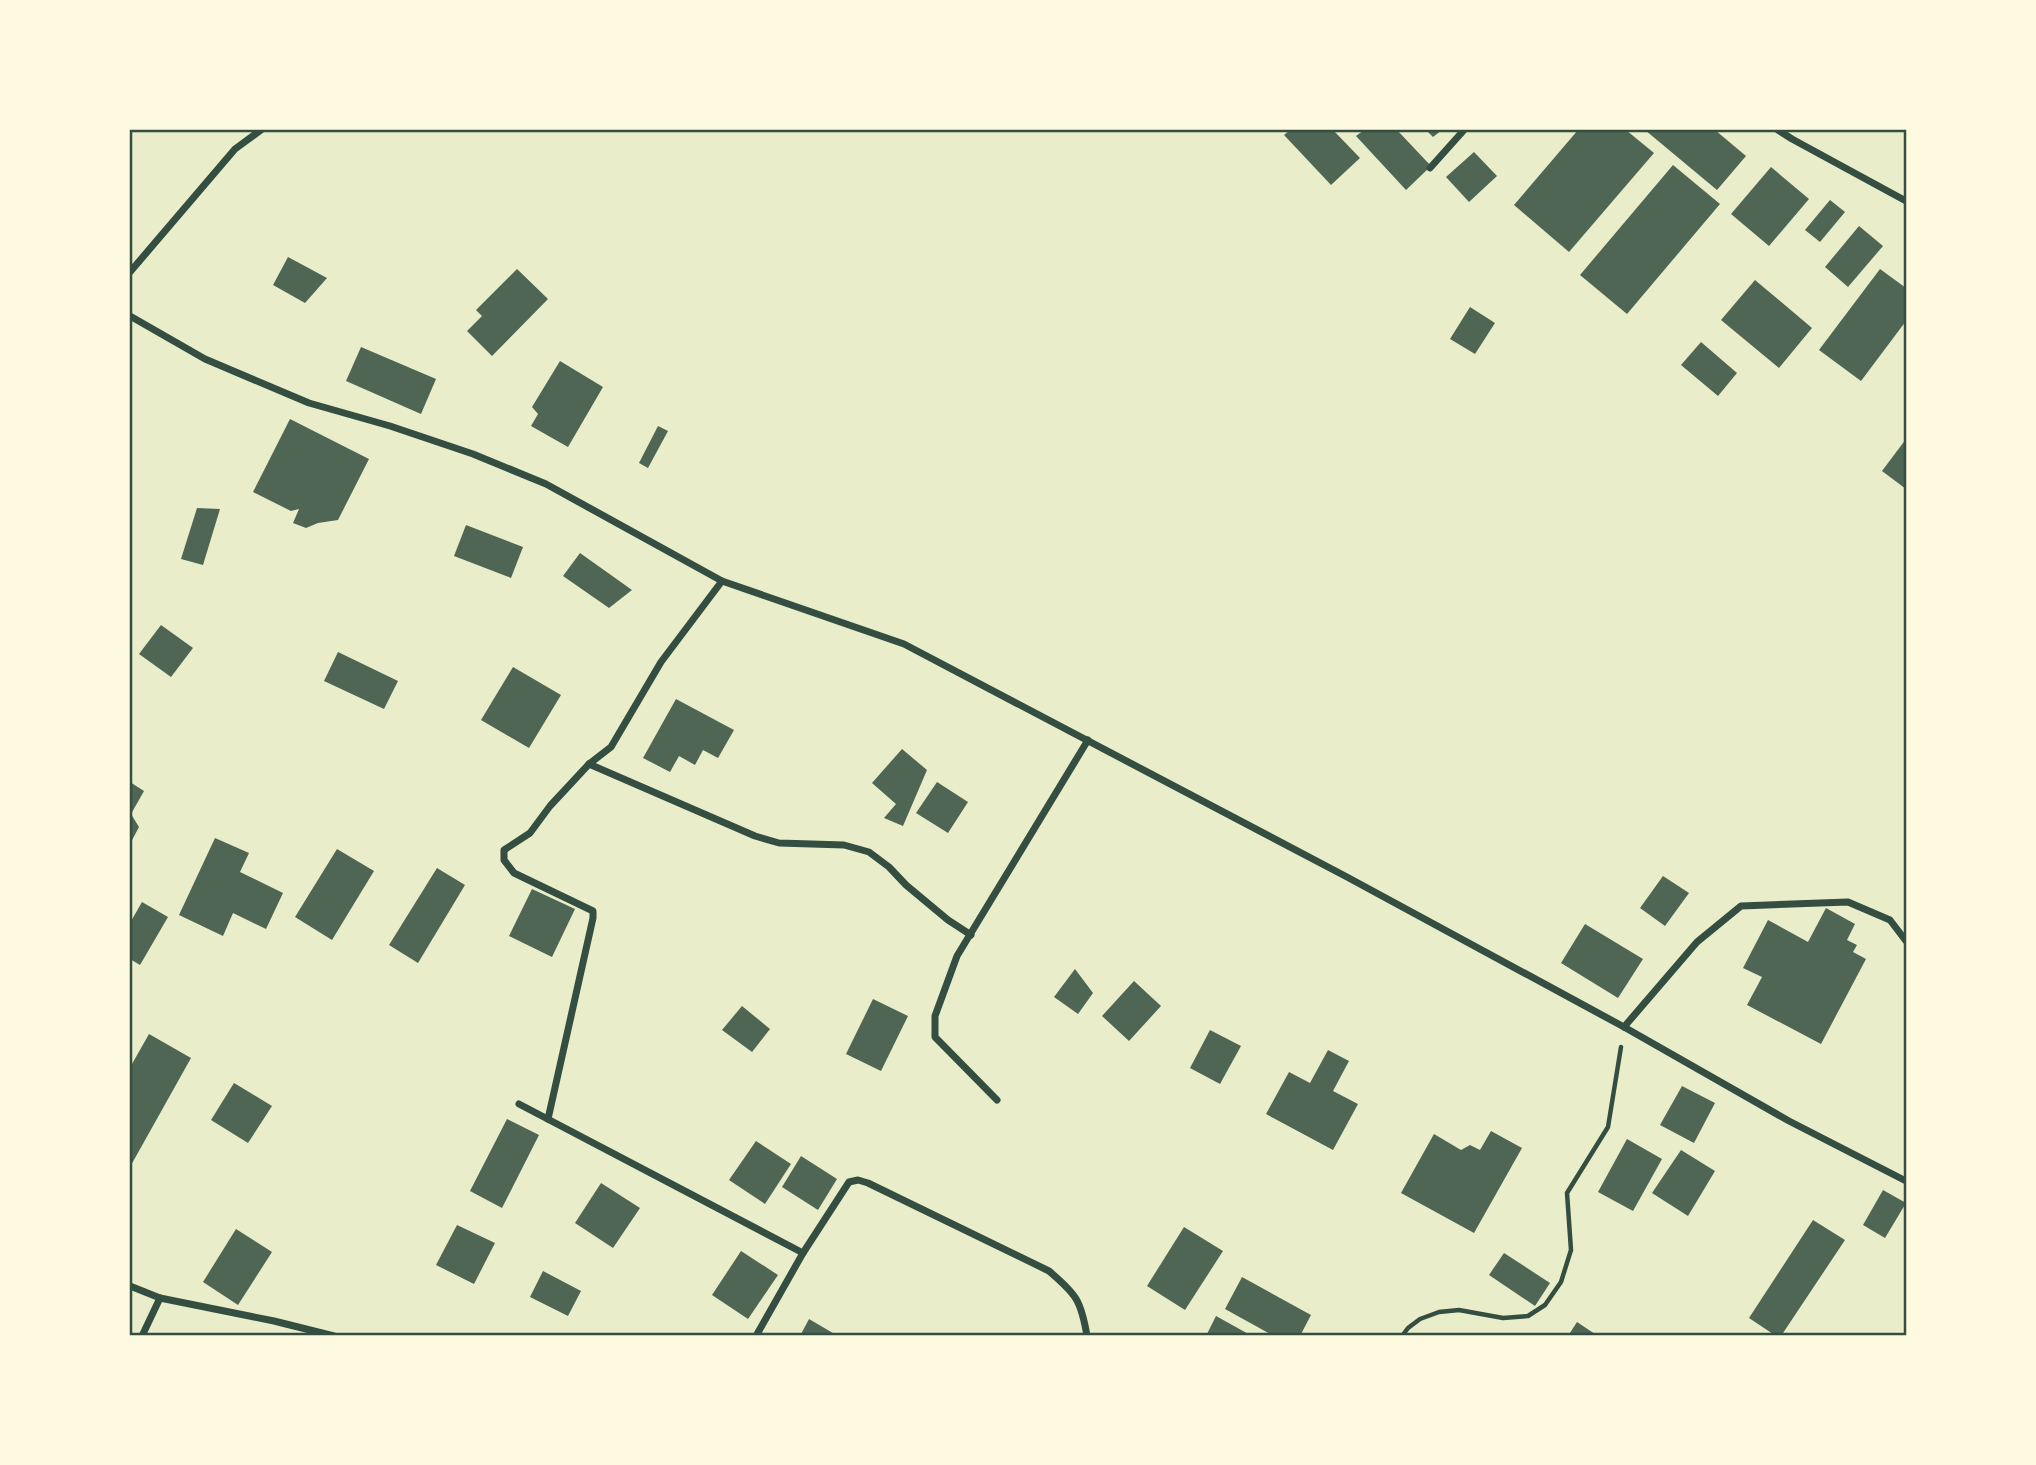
<svg xmlns="http://www.w3.org/2000/svg" width="2036" height="1465" font-family="Raleway,sans-serif">
<style>
.building{fill:#4f6655}
.lines{fill:none;stroke-linecap:round;stroke-linejoin:round}
.path{stroke:#344e41;stroke-width:4.5}
.minor{stroke:#344e41;stroke-width:7}
.neatline{fill:none;stroke:#344e41;stroke-width:2.5}
</style>
<rect width="100%" height="100%" fill="#e9edc9"/>
<!-- building -->
<g class="building">
<path d="M 1290,130 L 1333,130 L 1360,158 L 1331,185 L 1284,135 Z"/>
<path d="M 1364,130 L 1397,130 L 1431,166 L 1406,190 L 1356,136 Z"/>
<path d="M 1426,130 L 1442,130 L 1433,137 Z"/>
<path d="M 1578,130 L 1626,130 L 1654,153 L 1569,252 L 1514,205 Z"/>
<path d="M 1645,130 L 1715,130 L 1746,156 L 1717,190 Z"/>
<path d="M 1474,152 L 1497,176 L 1469,202 L 1446,177 Z"/>
<path d="M 1673,165 L 1720,204 L 1627,314 L 1580,275 Z"/>
<path d="M 1771,167 L 1809,199 L 1769,246 L 1731,214 Z"/>
<path d="M 1830,200 L 1845,212 L 1820,242 L 1805,230 Z"/>
<path d="M 1859,226 L 1883,246 L 1848,287 L 1825,267 Z"/>
<path d="M 288,257 L 327,278 L 305,303 L 273,285 Z"/>
<path d="M 517,269 L 548,299 L 492,356 L 467,331 L 482,316 L 476,310 Z"/>
<path d="M 1880,269 L 1906,288 L 1906,321 L 1861,381 L 1819,350 Z"/>
<path d="M 1755,280 L 1812,328 L 1779,368 L 1721,320 Z"/>
<path d="M 1470,307 L 1495,323 L 1475,354 L 1450,339 Z"/>
<path d="M 1701,342 L 1737,373 L 1718,396 L 1681,365 Z"/>
<path d="M 361,347 L 436,379 L 421,414 L 346,381 Z"/>
<path d="M 560,361 L 603,387 L 568,447 L 531,426 L 538,414 L 532,407 Z"/>
<path d="M 290,419 L 369,459 L 338,520 L 318,523 L 306,528 L 293,523 L 299,509 L 291,511 L 253,492 Z"/>
<path d="M 658,426 L 668,431 L 648,468 L 639,463 Z"/>
<path d="M 1906,439 L 1906,489 L 1882,471 Z"/>
<path d="M 197,508 L 220,509 L 203,565 L 181,559 Z"/>
<path d="M 466,525 L 523,547 L 511,578 L 454,556 Z"/>
<path d="M 580,553 L 632,590 L 609,608 L 563,576 Z"/>
<path d="M 161,625 L 193,648 L 171,677 L 139,654 Z"/>
<path d="M 338,652 L 398,681 L 384,709 L 324,681 Z"/>
<path d="M 513,667 L 561,695 L 529,748 L 481,720 Z"/>
<path d="M 676,699 L 734,730 L 718,758 L 703,750 L 695,765 L 679,756 L 670,772 L 643,758 Z"/>
<path d="M 902,749 L 927,770 L 903,826 L 884,818 L 896,804 L 872,783 Z"/>
<path d="M 130,782 L 144,791 L 131,814 L 139,827 L 130,844 Z"/>
<path d="M 937,782 L 968,802 L 948,833 L 916,813 Z"/>
<path d="M 215,838 L 249,853 L 240,872 L 283,893 L 266,929 L 233,913 L 223,936 L 179,915 Z"/>
<path d="M 337,849 L 374,871 L 332,940 L 295,917 Z"/>
<path d="M 437,868 L 465,885 L 418,963 L 389,945 Z"/>
<path d="M 1663,876 L 1689,893 L 1665,926 L 1640,908 Z"/>
<path d="M 532,889 L 575,909 L 552,957 L 509,936 Z"/>
<path d="M 142,902 L 168,917 L 140,965 L 130,959 L 130,923 Z"/>
<path d="M 1826,908 L 1855,924 L 1847,940 L 1857,945 L 1853,952 L 1866,959 L 1821,1044 L 1747,1005 L 1762,977 L 1743,968 L 1768,920 L 1808,942 Z"/>
<path d="M 1585,924 L 1643,959 L 1618,998 L 1561,963 Z"/>
<path d="M 1075,969 L 1093,993 L 1078,1014 L 1054,997 Z"/>
<path d="M 1134,981 L 1161,1006 L 1129,1041 L 1102,1016 Z"/>
<path d="M 873,999 L 908,1016 L 881,1071 L 846,1054 Z"/>
<path d="M 742,1006 L 770,1029 L 752,1052 L 722,1030 Z"/>
<path d="M 1210,1030 L 1241,1046 L 1220,1084 L 1190,1068 Z"/>
<path d="M 149,1034 L 191,1058 L 130,1167 L 130,1063 L 132,1064 Z"/>
<path d="M 1328,1050 L 1349,1061 L 1333,1091 L 1358,1104 L 1333,1150 L 1266,1114 L 1289,1072 L 1310,1083 Z"/>
<path d="M 234,1083 L 272,1106 L 248,1143 L 211,1120 Z"/>
<path d="M 1682,1086 L 1715,1103 L 1694,1143 L 1660,1125 Z"/>
<path d="M 507,1119 L 539,1135 L 502,1208 L 470,1191 Z"/>
<path d="M 1491,1131 L 1522,1148 L 1474,1233 L 1401,1193 L 1434,1134 L 1461,1150 L 1470,1145 L 1480,1150 Z"/>
<path d="M 1627,1139 L 1662,1159 L 1633,1211 L 1598,1192 Z"/>
<path d="M 756,1141 L 791,1164 L 765,1204 L 729,1180 Z"/>
<path d="M 1681,1150 L 1715,1171 L 1688,1216 L 1652,1193 Z"/>
<path d="M 801,1156 L 837,1179 L 818,1210 L 782,1187 Z"/>
<path d="M 601,1183 L 640,1208 L 613,1248 L 575,1223 Z"/>
<path d="M 1883,1190 L 1906,1203 L 1885,1238 L 1863,1225 Z"/>
<path d="M 1813,1220 L 1845,1240 L 1781,1336 L 1776,1336 L 1749,1318 Z"/>
<path d="M 457,1225 L 495,1243 L 474,1284 L 436,1265 Z"/>
<path d="M 1184,1227 L 1223,1251 L 1185,1310 L 1147,1286 Z"/>
<path d="M 236,1229 L 272,1252 L 238,1305 L 203,1282 Z"/>
<path d="M 741,1251 L 778,1275 L 748,1319 L 712,1295 Z"/>
<path d="M 1504,1253 L 1550,1283 L 1535,1306 L 1489,1275 Z"/>
<path d="M 543,1271 L 581,1291 L 568,1316 L 530,1297 Z"/>
<path d="M 1242,1277 L 1311,1315 L 1300,1336 L 1274,1336 L 1225,1309 Z"/>
<path d="M 1216,1316 L 1252,1336 L 1206,1336 Z"/>
<path d="M 809,1319 L 838,1336 L 800,1336 Z"/>
<path d="M 1577,1322 L 1598,1336 L 1568,1336 Z"/>
</g>
<g class="lines">
<!-- path -->
<path class="path" d="M 1402,1336 L 1408,1328 L 1420,1319 L 1439,1312 L 1459,1310 L 1503,1318 L 1528,1316 L 1545,1305 L 1561,1282 L 1571,1250 L 1567,1193 L 1608,1127 L 1621,1047"/>
<!-- minor -->
<g class="minor">
<path d="M 1778,130 L 1792,139 L 1906,201"/>
<path d="M 1430,168 L 1464,130"/>
<path d="M 130,272 L 235,149 L 261,130"/>
<path d="M 130,316 L 205,359 L 309,403 L 390,426 L 473,454 L 546,484 L 722,581 L 904,644 L 1347,877 L 1624,1027 L 1789,1121 L 1906,1181"/>
<path d="M 589,764 L 755,836 L 779,843 L 844,845 L 869,852 L 889,867 L 906,885 L 948,920 L 971,935"/>
<path d="M 1624,1027 L 1697,942 L 1741,906 L 1848,902 L 1890,920 L 1906,941"/>
<path d="M 997,1100 L 935,1037 L 935,1016 L 957,956 L 1088,740"/>
<path d="M 519,1104 L 803,1253"/>
<path d="M 548,1119 L 593,918 L 593,911 L 514,873 L 504,860 L 504,850 L 530,833 L 550,806 L 589,764 L 611,747 L 661,662 L 722,581"/>
<path d="M 130,1286 L 160,1298 L 274,1321 L 334,1336"/>
<path d="M 142,1336 L 160,1298"/>
<path d="M 756,1336 L 803,1253 L 849,1182 L 858,1180 L 868,1183 L 1049,1271 C 1076,1294 1081,1300 1087,1336"/>
</g>
</g>
<!-- border -->
<rect width="2036" height="1465" fill="none" stroke="#fefae0" stroke-width="262"/>
<rect x="131" y="131" width="1774" height="1203" class="neatline"/>
</svg>
